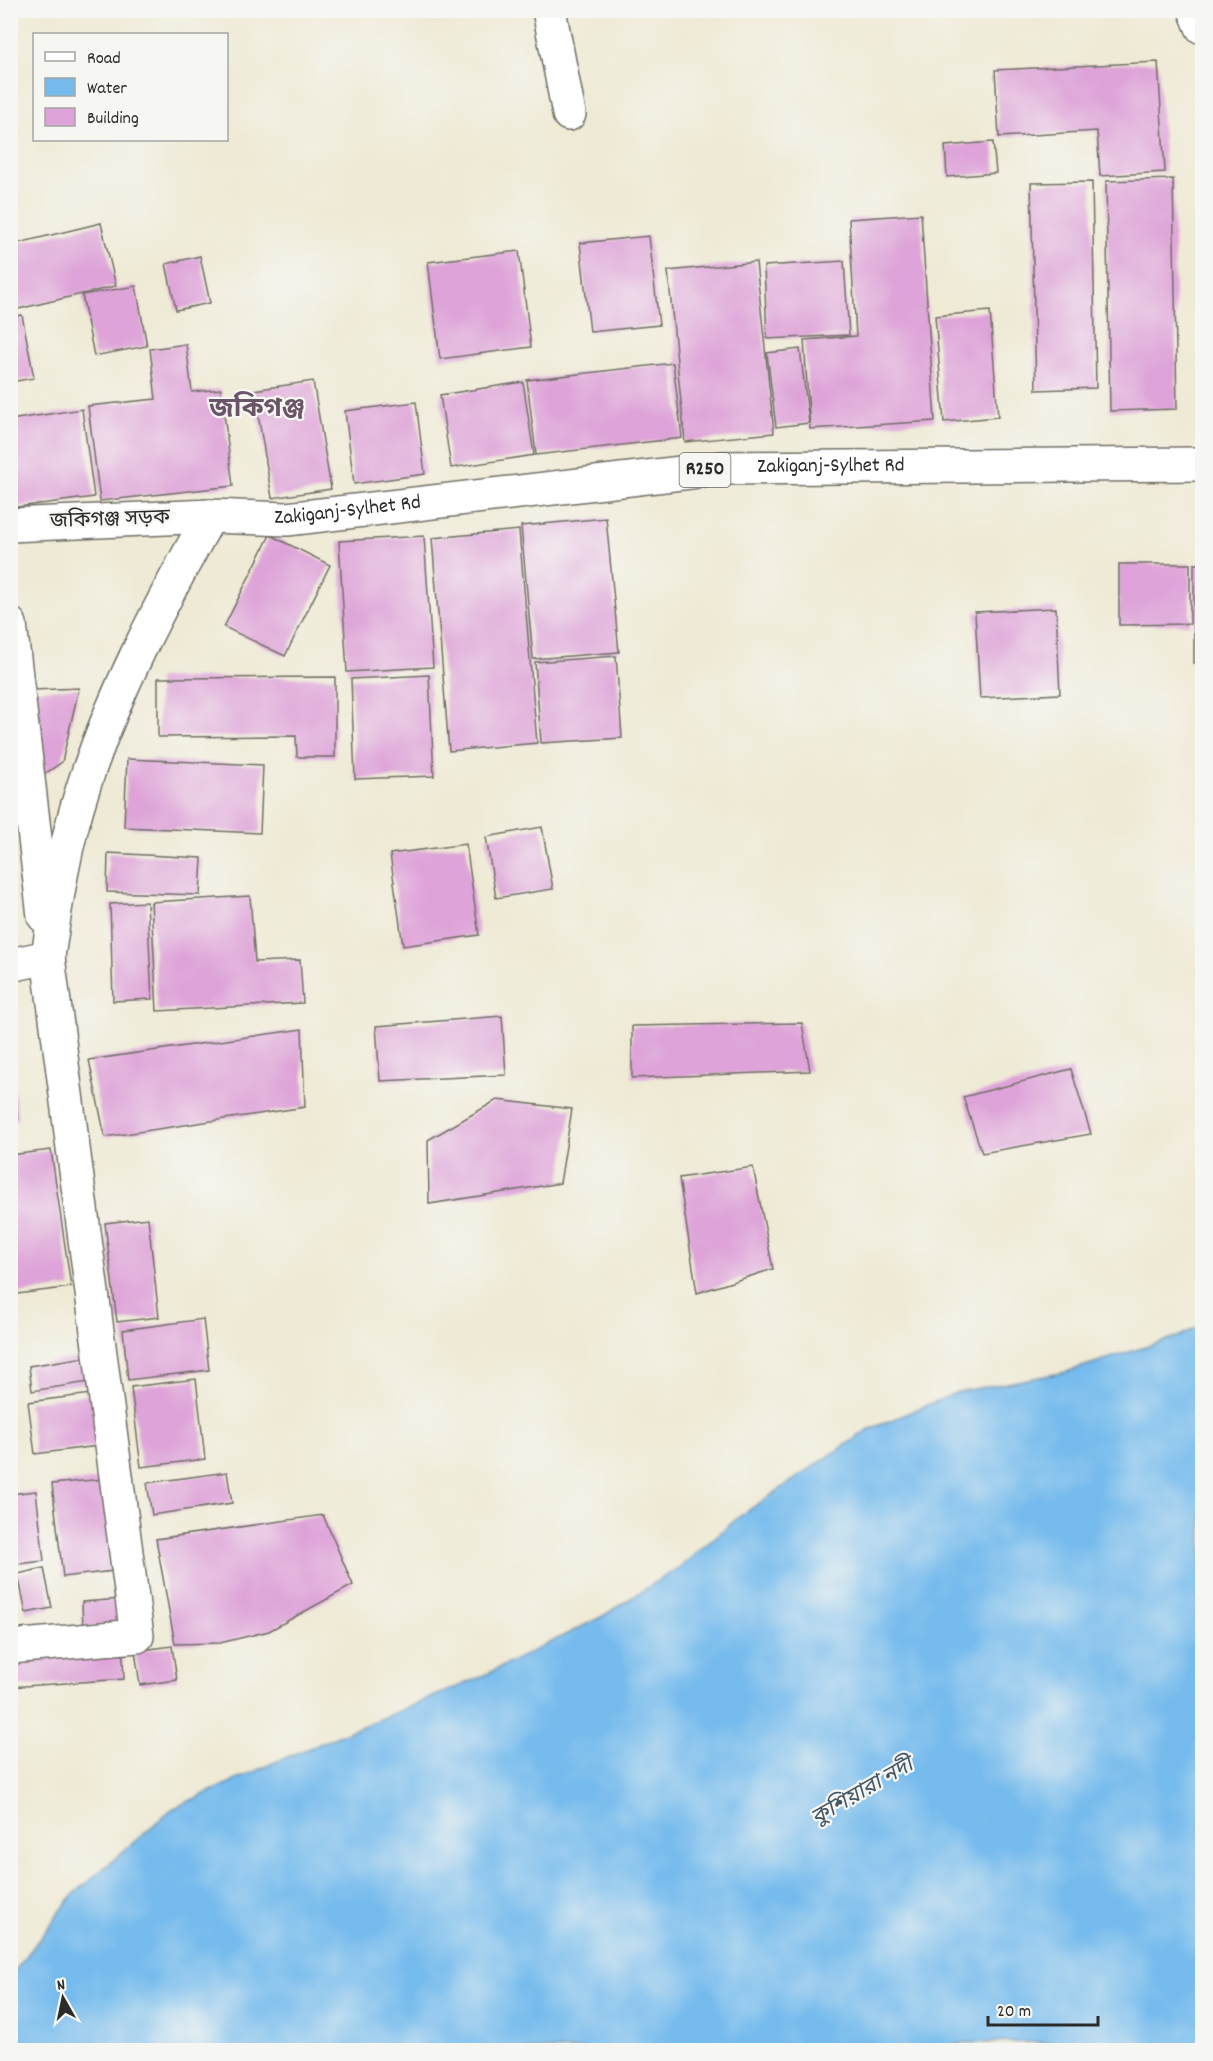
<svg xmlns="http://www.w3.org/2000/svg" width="1213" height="2061" font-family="Dekko,'Noto Sans Bengali',sans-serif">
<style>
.water{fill:#76bbed;stroke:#50738c;stroke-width:1.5}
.building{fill:#dea3d8}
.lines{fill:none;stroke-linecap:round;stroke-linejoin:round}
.street-casing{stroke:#706e66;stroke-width:36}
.secondary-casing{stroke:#706e66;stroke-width:36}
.primary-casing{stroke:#706e66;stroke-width:36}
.street{stroke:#fff;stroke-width:33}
.secondary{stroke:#fff;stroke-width:33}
.primary{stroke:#fff;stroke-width:33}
.labels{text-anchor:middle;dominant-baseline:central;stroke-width:4.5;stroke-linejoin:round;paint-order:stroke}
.shield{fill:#f6f6f2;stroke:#686867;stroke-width:1.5}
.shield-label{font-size:20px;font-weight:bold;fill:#2b2b2b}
.street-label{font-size:21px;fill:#2b2b2b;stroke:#f6f6f2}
.water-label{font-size:22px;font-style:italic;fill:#425665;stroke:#f6f6f2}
.district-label{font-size:27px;font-weight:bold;fill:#6a5568;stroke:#f6f6f2}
</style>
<rect width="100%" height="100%" fill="#f6f6f2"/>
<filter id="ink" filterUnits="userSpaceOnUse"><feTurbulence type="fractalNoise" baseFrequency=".0167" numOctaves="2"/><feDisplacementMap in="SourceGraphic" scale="12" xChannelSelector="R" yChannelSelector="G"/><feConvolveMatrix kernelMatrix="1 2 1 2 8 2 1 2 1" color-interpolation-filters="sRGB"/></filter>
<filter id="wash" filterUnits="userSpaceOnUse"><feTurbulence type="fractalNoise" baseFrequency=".008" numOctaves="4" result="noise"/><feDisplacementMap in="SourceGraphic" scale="24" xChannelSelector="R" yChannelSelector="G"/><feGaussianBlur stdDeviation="1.35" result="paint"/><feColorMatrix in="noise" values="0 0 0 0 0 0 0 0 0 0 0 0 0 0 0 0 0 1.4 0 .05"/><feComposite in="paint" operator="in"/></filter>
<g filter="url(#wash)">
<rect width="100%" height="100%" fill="#efead5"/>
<!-- water -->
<path class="water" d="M 1202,1325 L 1202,2050 L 1096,2050 L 1044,2042 L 963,2043 L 939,2050 L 11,2050 L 11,1976 L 72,1896 L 172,1809 L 273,1763 L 481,1677 L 603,1616 L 680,1567 L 740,1516 L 868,1430 L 958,1392 L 1066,1372 L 1180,1336 Z"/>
<g id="blocks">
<!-- building -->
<g class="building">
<path d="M 1158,62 L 1165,172 L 1100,176 L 1097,131 L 999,137 L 995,70 Z"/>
<path d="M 1197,62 L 1202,62 L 1202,115 L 1201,115 Z"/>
<path d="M 993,142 L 996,173 L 947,177 L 945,146 Z"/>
<path d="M 1173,179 L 1177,409 L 1110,411 L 1106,181 Z"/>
<path d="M 1092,182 L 1096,388 L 1036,390 L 1031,183 Z"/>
<path d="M 921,214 L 935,421 L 810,429 L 804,340 L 856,336 L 849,219 Z"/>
<path d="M 101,223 L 116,286 L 10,311 L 10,245 Z"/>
<path d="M 649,236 L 659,325 L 590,332 L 580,243 Z"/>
<path d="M 519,251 L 531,347 L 440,359 L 428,262 Z"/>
<path d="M 200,256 L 210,303 L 176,310 L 166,264 Z"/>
<path d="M 844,261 L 849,335 L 767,339 L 764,266 Z"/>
<path d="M 756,262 L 774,433 L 685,442 L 668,271 Z"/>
<path d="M 136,286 L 147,346 L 94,356 L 82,295 Z"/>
<path d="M 990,311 L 998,417 L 944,422 L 935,316 Z"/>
<path d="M 22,315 L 34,378 L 10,382 L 10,317 Z"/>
<path d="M 186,344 L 192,392 L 221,389 L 233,486 L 100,501 L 88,406 L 156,399 L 150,349 Z"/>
<path d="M 800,349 L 809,423 L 776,427 L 767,353 Z"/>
<path d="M 673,363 L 682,438 L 536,455 L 527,380 Z"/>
<path d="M 313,381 L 331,489 L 272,498 L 254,390 Z"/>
<path d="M 523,382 L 534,455 L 451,468 L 440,395 Z"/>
<path d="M 416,402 L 425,474 L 354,484 L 345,411 Z"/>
<path d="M 82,409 L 94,497 L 10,508 L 10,420 Z"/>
<path d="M 606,518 L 619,652 L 533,659 L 521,526 Z"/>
<path d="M 519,530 L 537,743 L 449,751 L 432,538 Z"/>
<path d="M 270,535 L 330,565 L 285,656 L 224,627 Z"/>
<path d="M 424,536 L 433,667 L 347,672 L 339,541 Z"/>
<path d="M 1119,564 L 1190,564 L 1190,624 L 1119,625 Z"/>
<rect x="1194" y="564" width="8" height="99"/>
<path d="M 1056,608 L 1060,694 L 980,698 L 975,612 Z"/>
<path d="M 616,656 L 622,738 L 541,743 L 535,662 Z"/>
<path d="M 429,675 L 434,776 L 355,779 L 351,679 Z"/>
<path d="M 335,677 L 335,757 L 297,757 L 296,736 L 158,737 L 158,678 Z"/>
<path d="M 79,688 L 62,762 L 36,780 L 33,690 Z"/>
<path d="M 127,759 L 263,765 L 260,833 L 124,827 Z"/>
<path d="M 542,827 L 553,889 L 496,898 L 486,837 Z"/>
<path d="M 466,844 L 479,935 L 403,946 L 390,854 Z"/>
<path d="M 108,853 L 202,858 L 200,895 L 107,892 Z"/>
<path d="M 250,896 L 255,962 L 300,960 L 303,1003 L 157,1011 L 151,902 Z"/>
<path d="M 147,902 L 152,999 L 113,1001 L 110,904 Z"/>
<path d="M 502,1016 L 506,1075 L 380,1081 L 376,1026 Z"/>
<path d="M 802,1023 L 810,1071 L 632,1078 L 632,1026 Z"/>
<path d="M 302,1029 L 305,1107 L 105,1137 L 89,1060 Z"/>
<path d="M 10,1066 L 18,1119 L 10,1120 Z"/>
<path d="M 1071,1069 L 1091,1134 L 982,1153 L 963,1097 Z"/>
<path d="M 497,1100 L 572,1109 L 560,1183 L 429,1204 L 428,1140 Z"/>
<path d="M 51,1150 L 71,1287 L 10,1295 L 10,1155 Z"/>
<path d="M 753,1167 L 773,1269 L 697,1293 L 679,1178 Z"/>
<path d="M 148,1218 L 159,1317 L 117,1322 L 105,1223 Z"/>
<path d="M 203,1319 L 209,1370 L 128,1380 L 123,1330 Z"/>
<path d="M 85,1357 L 89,1382 L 32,1391 L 29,1366 Z"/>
<path d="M 196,1379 L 205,1459 L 141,1467 L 131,1387 Z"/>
<path d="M 91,1394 L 98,1446 L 35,1454 L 28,1402 Z"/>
<path d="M 227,1472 L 232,1503 L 152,1515 L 147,1483 Z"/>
<path d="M 103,1479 L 113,1571 L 63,1577 L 52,1484 Z"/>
<path d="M 36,1491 L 44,1561 L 10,1565 L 10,1494 Z"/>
<path d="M 323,1515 L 353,1585 L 269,1631 L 220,1643 L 175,1644 L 156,1539 Z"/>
<path d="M 44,1568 L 52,1608 L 26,1613 L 18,1574 Z"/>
<path d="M 121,1599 L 123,1625 L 83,1628 L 82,1602 Z"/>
<path d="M 122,1640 L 124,1679 L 10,1687 L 10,1649 Z"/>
<path d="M 172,1646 L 177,1680 L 140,1685 L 135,1651 Z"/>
</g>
</g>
</g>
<g filter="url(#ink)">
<use href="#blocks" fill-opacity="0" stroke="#706e66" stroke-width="1.5"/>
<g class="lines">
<!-- street casing -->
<g class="street-casing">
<g id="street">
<path d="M 549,10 L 569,114"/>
<path d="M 1195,10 L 1202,27"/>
<path d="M 10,1647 L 137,1636 L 48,957"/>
</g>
</g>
<!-- secondary casing -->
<g class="secondary-casing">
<g id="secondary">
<path d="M 10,525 L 210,516"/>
<path d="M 10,624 L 44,916"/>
<path d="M 48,957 C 56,901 65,842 83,788 C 114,692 161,603 210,516"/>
<path d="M 10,965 L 48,957"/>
</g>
</g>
<!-- primary casing -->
<g class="primary-casing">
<g id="primary">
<path id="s1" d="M 210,516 L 287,519 L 724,468 L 1202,464"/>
</g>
</g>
<!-- street -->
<use href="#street" class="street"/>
<!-- secondary -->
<use href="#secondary" class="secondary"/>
<!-- primary -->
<use href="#primary" class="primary"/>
</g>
</g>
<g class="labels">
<!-- shield labels -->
<rect class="shield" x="679.5" y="453" width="51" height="34" rx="4.5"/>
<g class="shield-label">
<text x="705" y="470">R250</text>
</g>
<!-- street labels -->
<g class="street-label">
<text stroke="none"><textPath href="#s1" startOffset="624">Zakiganj-Sylhet Rd</textPath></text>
<text stroke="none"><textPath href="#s1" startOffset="138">Zakiganj-Sylhet Rd</textPath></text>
<text transform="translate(110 521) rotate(-2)">জকিগঞ্জ সড়ক</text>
</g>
<!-- water labels -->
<g class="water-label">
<text transform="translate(863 1793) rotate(-30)">কুশিয়ারা নদী</text>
</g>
<!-- district labels -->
<g class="district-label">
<text x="257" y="410">জকিগঞ্জ</text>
</g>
</g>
<!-- margin -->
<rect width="1213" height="2061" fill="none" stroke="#f6f6f2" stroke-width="36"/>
<!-- legend -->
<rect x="33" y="33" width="195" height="108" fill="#f6f6f2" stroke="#a5a5a2" stroke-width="1.5"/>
<rect x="45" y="52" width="30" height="9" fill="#ffffff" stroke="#a5a5a2" stroke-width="1.5"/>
<text x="87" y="63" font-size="18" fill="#2b2b2b">Road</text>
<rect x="45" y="78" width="30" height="18" fill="#76bbed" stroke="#a5a5a2" stroke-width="1.5"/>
<text x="87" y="93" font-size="18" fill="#2b2b2b">Water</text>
<rect x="45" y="108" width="30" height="18" fill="#dea3d8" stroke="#a5a5a2" stroke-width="1.5"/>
<text x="87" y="123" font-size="18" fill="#2b2b2b">Building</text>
<!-- north arrow -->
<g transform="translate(63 1998) rotate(351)" stroke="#f6f6f2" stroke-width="4.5" paint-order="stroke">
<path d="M0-4.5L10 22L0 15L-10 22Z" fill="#2b2b2b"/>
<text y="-9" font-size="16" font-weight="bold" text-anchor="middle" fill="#2b2b2b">N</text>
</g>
<!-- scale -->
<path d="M988 2016v9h110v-9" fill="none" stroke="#2b2b2b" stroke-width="3"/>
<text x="997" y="2016" font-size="18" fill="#2b2b2b" stroke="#f6f6f2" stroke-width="4.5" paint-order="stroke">20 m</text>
</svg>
